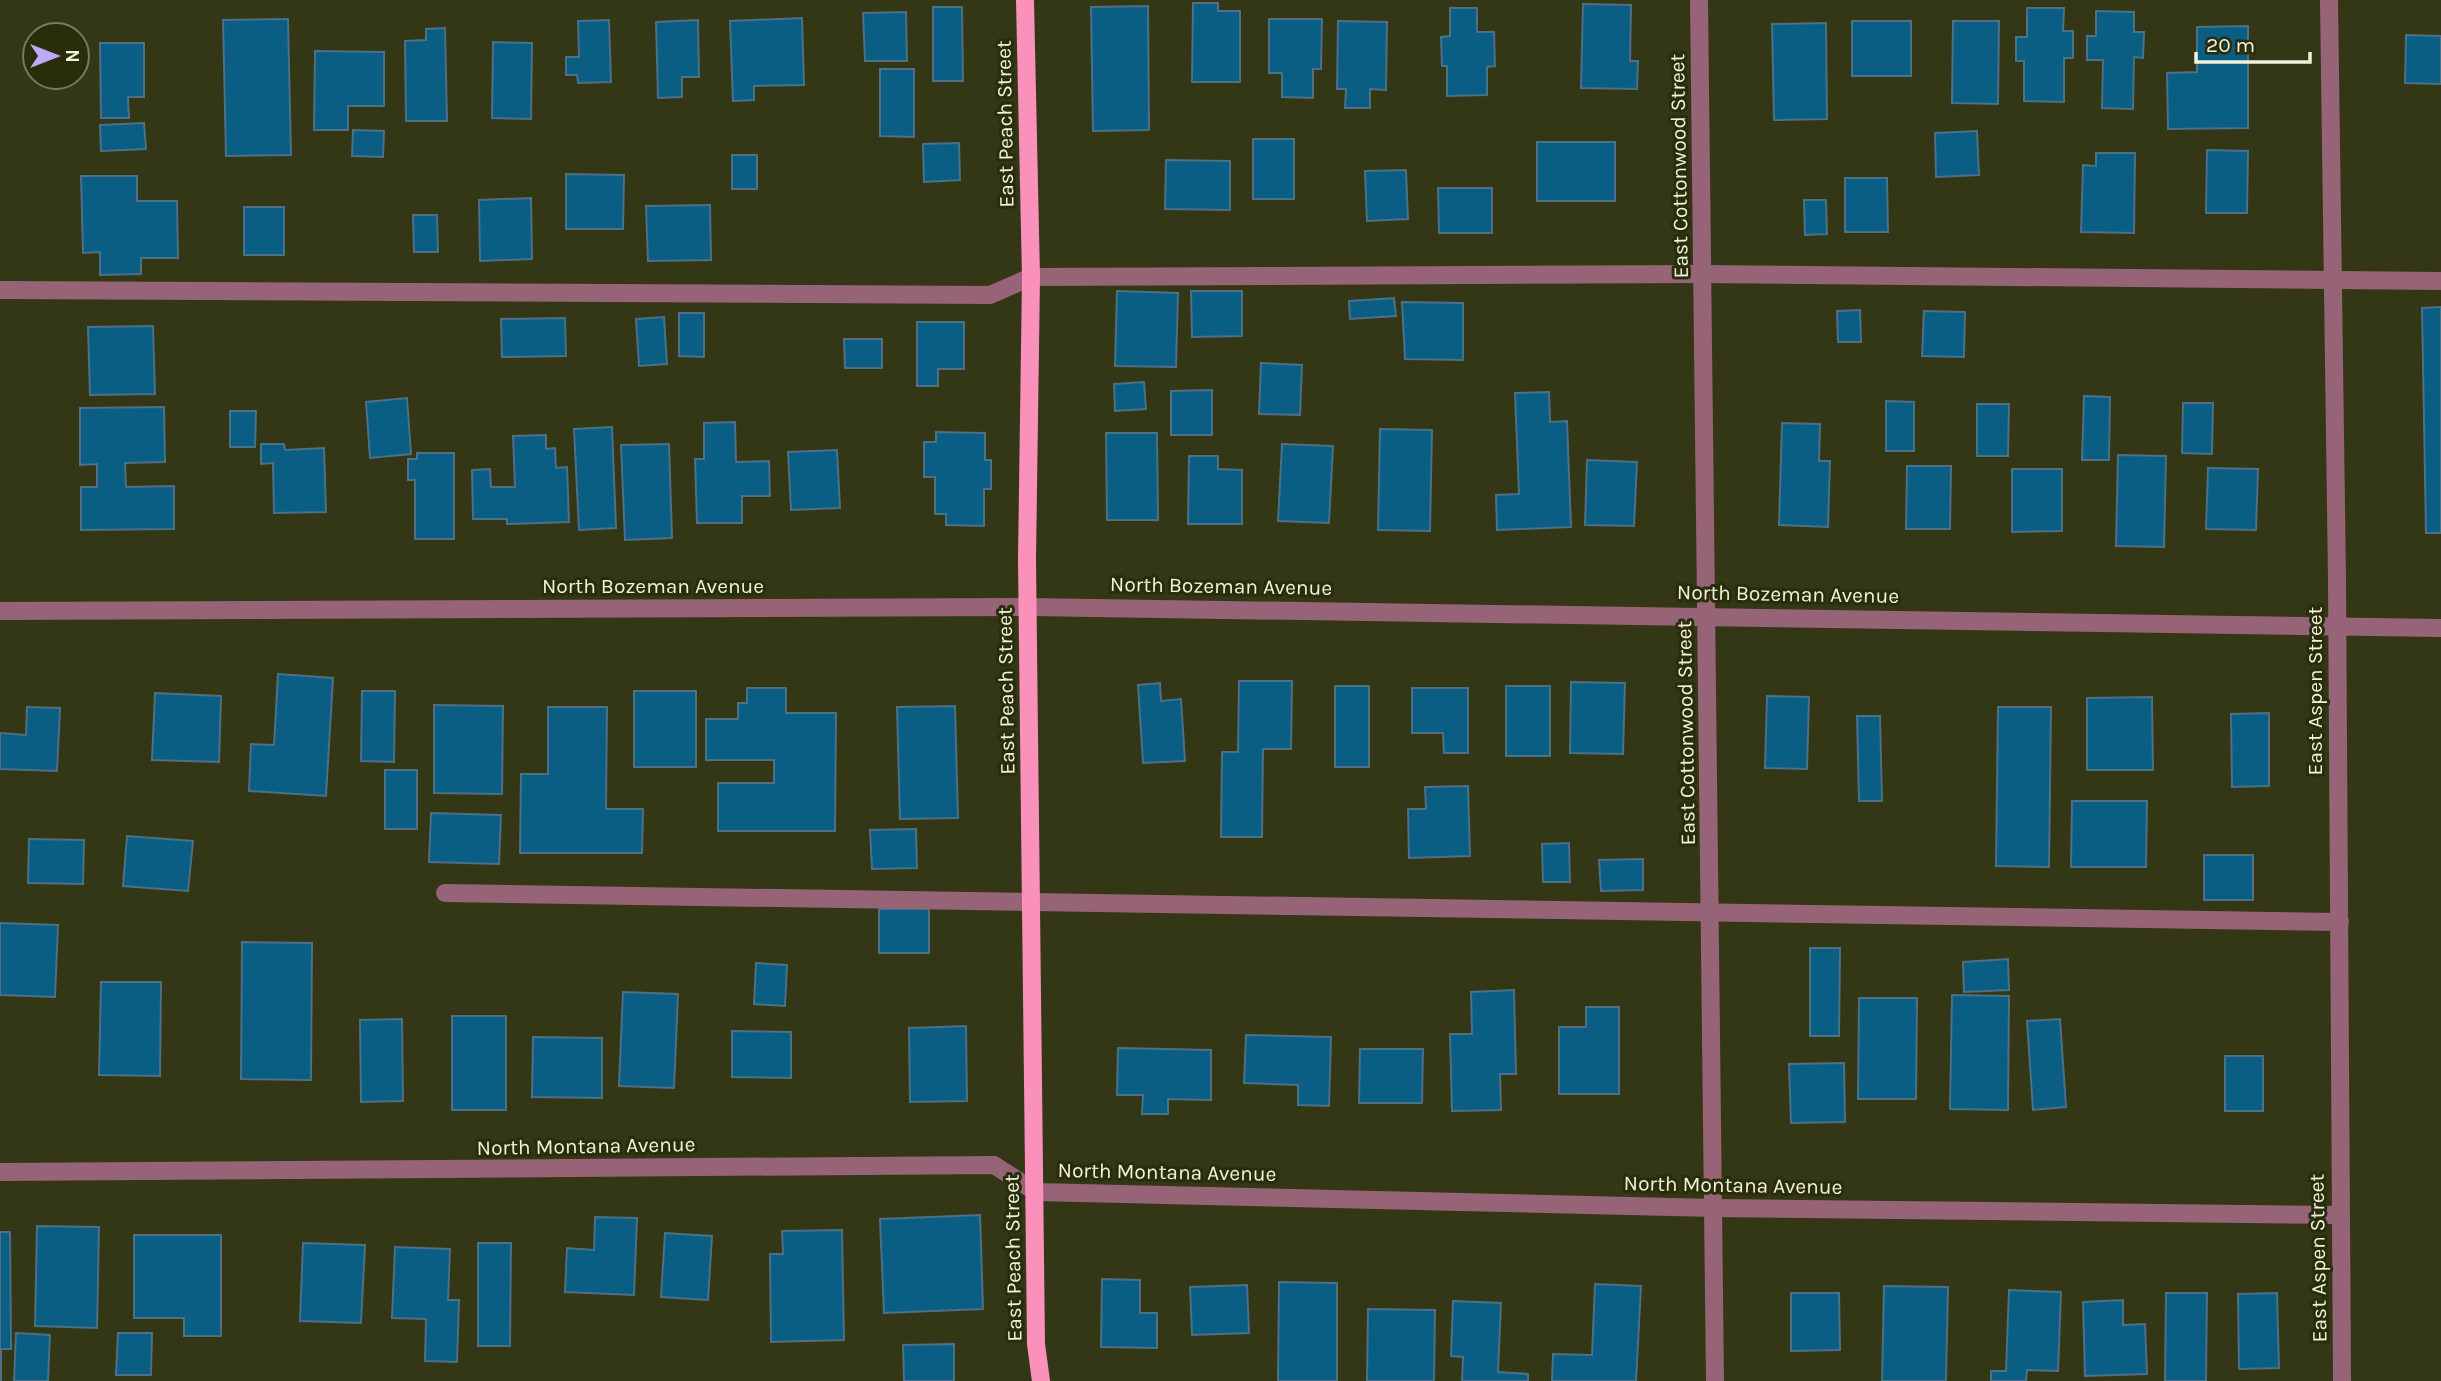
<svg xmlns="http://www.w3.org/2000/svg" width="2441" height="1381" font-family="Karla,sans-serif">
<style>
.building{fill:#0a5e83;stroke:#4c7085;stroke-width:2}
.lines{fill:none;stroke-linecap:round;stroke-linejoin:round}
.minor{stroke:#976477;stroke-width:18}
.major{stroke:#f991ba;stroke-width:18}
.labels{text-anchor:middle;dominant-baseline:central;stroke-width:6;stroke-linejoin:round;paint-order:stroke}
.street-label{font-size:21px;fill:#eef2de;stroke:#292d0a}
</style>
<rect width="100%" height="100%" fill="#333715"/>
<!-- building -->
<g class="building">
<path d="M 1193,3 L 1218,3 L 1218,11 L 1240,11 L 1240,82 L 1192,82 Z"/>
<path d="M 1583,4 L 1631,5 L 1630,61 L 1638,61 L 1637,89 L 1581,88 Z"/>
<path d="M 1148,6 L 1149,130 L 1093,131 L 1091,7 Z"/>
<path d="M 933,7 L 962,7 L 963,81 L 933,81 Z"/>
<path d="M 1450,8 L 1477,8 L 1477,32 L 1494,32 L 1495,66 L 1487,67 L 1487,95 L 1447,96 L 1447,66 L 1442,66 L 1441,37 L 1450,36 Z"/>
<path d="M 2027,8 L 2064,8 L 2063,31 L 2073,31 L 2073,58 L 2064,58 L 2064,102 L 2024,101 L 2024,61 L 2016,61 L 2016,37 L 2027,37 Z"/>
<path d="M 2096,11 L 2134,12 L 2134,32 L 2144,32 L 2143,58 L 2134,57 L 2133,109 L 2102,108 L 2103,60 L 2087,60 L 2087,36 L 2096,36 Z"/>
<path d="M 906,12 L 907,61 L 865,61 L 863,13 Z"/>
<path d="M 802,18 L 804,85 L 754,86 L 754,100 L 733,101 L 730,21 Z"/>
<path d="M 288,19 L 291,155 L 226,156 L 223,20 Z"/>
<path d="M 1269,19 L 1322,19 L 1321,69 L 1313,69 L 1313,98 L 1282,97 L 1282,73 L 1269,73 Z"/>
<path d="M 609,20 L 611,82 L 578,83 L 577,75 L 566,75 L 566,57 L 579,57 L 578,21 Z"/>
<path d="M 698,20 L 699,77 L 682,77 L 682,97 L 658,98 L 656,22 Z"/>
<path d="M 1338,21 L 1387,22 L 1386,90 L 1370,89 L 1370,108 L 1345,108 L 1346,89 L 1337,89 Z"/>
<rect x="1852" y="21" width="59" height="55"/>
<path d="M 1953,21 L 1999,21 L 1998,104 L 1952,103 Z"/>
<path d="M 1826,23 L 1827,119 L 1774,120 L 1772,24 Z"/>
<path d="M 2248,26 L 2248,128 L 2168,129 L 2167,73 L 2197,72 L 2197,27 Z"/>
<path d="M 445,28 L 447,121 L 406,121 L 405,41 L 426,40 L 426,29 Z"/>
<path d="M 2406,35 L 2441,36 L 2441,84 L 2405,83 Z"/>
<path d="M 493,42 L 532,43 L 531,119 L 492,118 Z"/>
<path d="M 100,43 L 144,43 L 144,97 L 128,97 L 129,118 L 101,118 Z"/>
<path d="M 315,51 L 384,52 L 384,106 L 348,106 L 348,130 L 314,130 Z"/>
<path d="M 880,69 L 914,69 L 914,137 L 880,136 Z"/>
<path d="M 144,123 L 146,149 L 101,151 L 100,125 Z"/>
<path d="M 353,130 L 384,131 L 383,157 L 352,156 Z"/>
<path d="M 1977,131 L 1979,175 L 1936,177 L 1935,133 Z"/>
<rect x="1253" y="139" width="41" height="60"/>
<rect x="1537" y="142" width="78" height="59"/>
<path d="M 959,143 L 960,180 L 924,182 L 923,144 Z"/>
<path d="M 2207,150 L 2248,151 L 2247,213 L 2206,213 Z"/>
<path d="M 2096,153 L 2135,153 L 2134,233 L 2081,232 L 2083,165 L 2096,166 Z"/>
<rect x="732" y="155" width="25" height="34"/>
<path d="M 1166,160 L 1230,161 L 1230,210 L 1165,209 Z"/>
<path d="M 1406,170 L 1408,219 L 1367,221 L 1365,171 Z"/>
<path d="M 566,174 L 624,175 L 623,229 L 566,229 Z"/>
<path d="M 81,176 L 137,176 L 137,201 L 177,201 L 178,258 L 141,258 L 141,274 L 100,275 L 100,252 L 83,253 Z"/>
<path d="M 1845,178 L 1887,178 L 1888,232 L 1845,232 Z"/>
<path d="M 1438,188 L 1492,188 L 1492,233 L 1439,233 Z"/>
<path d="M 531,198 L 532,259 L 480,261 L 479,200 Z"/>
<path d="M 1804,200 L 1826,200 L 1827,234 L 1805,235 Z"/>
<path d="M 710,205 L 711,260 L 648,261 L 646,206 Z"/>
<rect x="244" y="207" width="40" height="48"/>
<path d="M 413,215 L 437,215 L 438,252 L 414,252 Z"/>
<path d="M 1117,291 L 1178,293 L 1176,367 L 1115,366 Z"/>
<path d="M 1191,291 L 1242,291 L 1242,336 L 1192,337 Z"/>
<path d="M 1394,298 L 1396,316 L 1350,319 L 1349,301 Z"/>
<path d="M 1402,302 L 1463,303 L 1463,360 L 1405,359 Z"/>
<path d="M 2441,307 L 2441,533 L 2426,533 L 2422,308 Z"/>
<path d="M 1860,310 L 1861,342 L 1838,342 L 1837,311 Z"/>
<path d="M 1924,311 L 1965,312 L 1964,357 L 1922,356 Z"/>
<path d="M 679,313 L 704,313 L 704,357 L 679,356 Z"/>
<path d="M 664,317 L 667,364 L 639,366 L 636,319 Z"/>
<path d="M 565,318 L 566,356 L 502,357 L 501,319 Z"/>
<path d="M 917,322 L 964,322 L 964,369 L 938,369 L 938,386 L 917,386 Z"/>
<path d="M 153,326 L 155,394 L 90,395 L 88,327 Z"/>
<path d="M 844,339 L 882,339 L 882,368 L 845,368 Z"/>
<path d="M 1261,363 L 1302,365 L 1300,415 L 1259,414 Z"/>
<path d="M 1144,382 L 1146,409 L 1115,411 L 1114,384 Z"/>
<path d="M 1212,390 L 1212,435 L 1171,435 L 1171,391 Z"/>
<path d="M 1549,392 L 1550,422 L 1567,421 L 1571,527 L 1497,530 L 1496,495 L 1519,494 L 1515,393 Z"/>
<path d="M 2084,396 L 2110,397 L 2109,460 L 2082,460 Z"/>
<path d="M 407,398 L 411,454 L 370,458 L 366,402 Z"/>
<path d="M 1886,401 L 1914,402 L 1914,451 L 1886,451 Z"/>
<path d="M 2183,403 L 2213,403 L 2212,454 L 2182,453 Z"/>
<path d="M 1977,404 L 2009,404 L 2008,456 L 1977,456 Z"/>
<path d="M 164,407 L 165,462 L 125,463 L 126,487 L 174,486 L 174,529 L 81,530 L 81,487 L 97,487 L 97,464 L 80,465 L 80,408 Z"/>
<path d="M 230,411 L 256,411 L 255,447 L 230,447 Z"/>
<path d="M 735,422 L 736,462 L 769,461 L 770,496 L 742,496 L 742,523 L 697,523 L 695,459 L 704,459 L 704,423 Z"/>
<path d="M 1782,423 L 1820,424 L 1819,461 L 1830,461 L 1828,527 L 1779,525 Z"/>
<path d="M 612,427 L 616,528 L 579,530 L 574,429 Z"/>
<path d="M 1380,429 L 1432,430 L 1430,531 L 1378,530 Z"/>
<path d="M 936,432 L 985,433 L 985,460 L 991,460 L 991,489 L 984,489 L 984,526 L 946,525 L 946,514 L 935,514 L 935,477 L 924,477 L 924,442 L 936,442 Z"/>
<path d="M 1106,433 L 1157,433 L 1158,520 L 1107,520 Z"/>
<path d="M 546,435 L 546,449 L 555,448 L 556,468 L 567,467 L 569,522 L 507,524 L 507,519 L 473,519 L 472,470 L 490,469 L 491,487 L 515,487 L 513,436 Z"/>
<path d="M 261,444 L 284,444 L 285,450 L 324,448 L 326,512 L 274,513 L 273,463 L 261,464 Z"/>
<path d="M 669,444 L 672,538 L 625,540 L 621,445 Z"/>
<path d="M 1282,444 L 1333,446 L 1329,523 L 1278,521 Z"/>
<path d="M 837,450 L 840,508 L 791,510 L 788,452 Z"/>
<path d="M 417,453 L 454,453 L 454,539 L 415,539 L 415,480 L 408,480 L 408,459 L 417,459 Z"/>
<path d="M 2118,455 L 2166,456 L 2164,547 L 2116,546 Z"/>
<path d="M 1189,456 L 1218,456 L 1218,469 L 1242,470 L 1242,524 L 1188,524 Z"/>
<path d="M 1587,460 L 1637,462 L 1634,526 L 1585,525 Z"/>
<path d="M 1907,466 L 1951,466 L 1950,529 L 1906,529 Z"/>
<path d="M 2208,468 L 2258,469 L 2256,530 L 2206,529 Z"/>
<path d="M 2012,469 L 2062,469 L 2062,531 L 2012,532 Z"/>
<path d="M 278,674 L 333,678 L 326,796 L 249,791 L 251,744 L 274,745 Z"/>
<path d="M 1239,681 L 1292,681 L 1291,749 L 1263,749 L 1262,837 L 1221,837 L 1222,752 L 1238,752 Z"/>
<path d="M 1571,682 L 1625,683 L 1623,754 L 1570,753 Z"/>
<path d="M 1160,683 L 1161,701 L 1181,699 L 1185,761 L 1143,763 L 1138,685 Z"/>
<rect x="1335" y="686" width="34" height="81"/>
<rect x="1506" y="686" width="44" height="70"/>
<path d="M 747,688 L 786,688 L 786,713 L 836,713 L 835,831 L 718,831 L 718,783 L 774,783 L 774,760 L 706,760 L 706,719 L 738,719 L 738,703 L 747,703 Z"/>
<path d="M 1412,688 L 1468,688 L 1468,753 L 1444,753 L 1443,733 L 1412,733 Z"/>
<path d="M 362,691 L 395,691 L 394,762 L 361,761 Z"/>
<rect x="634" y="691" width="62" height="76"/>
<path d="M 155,693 L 221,696 L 219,762 L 152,760 Z"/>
<path d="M 1767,696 L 1809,697 L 1807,769 L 1765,768 Z"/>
<path d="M 2152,697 L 2153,770 L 2087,770 L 2087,698 Z"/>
<path d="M 434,705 L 503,706 L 502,794 L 434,793 Z"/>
<path d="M 955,706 L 958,818 L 900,819 L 897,707 Z"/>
<path d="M 27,707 L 60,708 L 57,771 L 0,769 L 0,733 L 26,735 Z"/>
<path d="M 548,707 L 607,707 L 606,809 L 643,809 L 642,853 L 520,853 L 521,774 L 548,774 Z"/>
<path d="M 1998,707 L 2051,707 L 2049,867 L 1996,866 Z"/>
<path d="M 2269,713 L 2269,786 L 2232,787 L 2231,714 Z"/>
<path d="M 1857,716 L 1880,716 L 1882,801 L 1859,801 Z"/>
<rect x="385" y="770" width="32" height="59"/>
<path d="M 1468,786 L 1470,856 L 1409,858 L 1408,809 L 1426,809 L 1425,787 Z"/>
<path d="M 2072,801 L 2147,801 L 2146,867 L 2071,867 Z"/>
<path d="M 431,813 L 501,815 L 499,864 L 429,862 Z"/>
<path d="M 916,829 L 917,868 L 872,869 L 870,830 Z"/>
<path d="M 127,836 L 193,841 L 188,891 L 123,886 Z"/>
<path d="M 29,839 L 84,840 L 83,884 L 28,883 Z"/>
<path d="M 1569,843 L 1570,882 L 1543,882 L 1542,844 Z"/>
<rect x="2204" y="855" width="49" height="45"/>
<path d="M 1643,859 L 1643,890 L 1601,891 L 1599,860 Z"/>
<rect x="879" y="909" width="50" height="44"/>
<path d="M 0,923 L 58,925 L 55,997 L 0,995 Z"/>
<path d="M 242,942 L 312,943 L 311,1080 L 241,1079 Z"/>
<path d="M 1810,948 L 1840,948 L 1839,1036 L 1810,1036 Z"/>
<path d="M 2008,959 L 2009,990 L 1964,992 L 1963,962 Z"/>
<path d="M 756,963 L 787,965 L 785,1006 L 754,1004 Z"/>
<path d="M 101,982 L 161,982 L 160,1076 L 99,1075 Z"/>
<path d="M 1514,990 L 1516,1074 L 1500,1074 L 1501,1110 L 1452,1111 L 1450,1034 L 1472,1034 L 1471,992 Z"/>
<path d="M 623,992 L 678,994 L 674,1088 L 619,1086 Z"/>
<path d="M 1952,995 L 2009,996 L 2008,1110 L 1950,1109 Z"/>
<path d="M 1859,998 L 1917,998 L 1916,1099 L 1858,1099 Z"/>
<path d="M 1586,1007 L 1619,1007 L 1619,1094 L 1559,1094 L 1559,1027 L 1586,1027 Z"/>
<rect x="452" y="1016" width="54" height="94"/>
<path d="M 402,1019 L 403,1101 L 361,1102 L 360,1020 Z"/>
<path d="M 2060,1019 L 2066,1107 L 2033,1110 L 2027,1021 Z"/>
<path d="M 966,1026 L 967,1101 L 910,1102 L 909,1028 Z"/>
<path d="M 732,1031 L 791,1032 L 791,1078 L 732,1077 Z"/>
<path d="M 1246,1035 L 1331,1037 L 1329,1106 L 1298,1105 L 1298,1085 L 1244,1083 Z"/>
<path d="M 533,1037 L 602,1038 L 602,1098 L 532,1097 Z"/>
<path d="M 1118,1048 L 1211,1050 L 1211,1100 L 1168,1099 L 1168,1114 L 1142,1114 L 1143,1095 L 1117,1095 Z"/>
<path d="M 1360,1049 L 1423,1049 L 1422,1103 L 1359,1103 Z"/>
<rect x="2225" y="1056" width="38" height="55"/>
<path d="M 1844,1063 L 1845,1122 L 1791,1123 L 1789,1064 Z"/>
<path d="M 980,1215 L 983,1309 L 884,1313 L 880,1219 Z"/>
<path d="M 595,1217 L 637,1218 L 634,1295 L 565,1292 L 567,1248 L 594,1250 Z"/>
<path d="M 37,1226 L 99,1227 L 97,1328 L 35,1326 Z"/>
<path d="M 842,1230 L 844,1340 L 771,1342 L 770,1254 L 783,1254 L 782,1231 Z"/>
<path d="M 0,1232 L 10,1232 L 11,1349 L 1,1349 L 1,1381 L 0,1381 Z"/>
<path d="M 665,1233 L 712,1236 L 708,1300 L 661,1297 Z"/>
<path d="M 134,1235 L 221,1235 L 221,1336 L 184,1336 L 184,1318 L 134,1318 Z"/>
<path d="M 303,1243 L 365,1245 L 361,1323 L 300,1321 Z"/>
<path d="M 478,1243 L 511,1243 L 510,1346 L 478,1346 Z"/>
<path d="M 395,1247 L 450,1249 L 448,1300 L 459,1300 L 457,1362 L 425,1361 L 426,1319 L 392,1318 Z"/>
<path d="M 1102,1279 L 1140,1280 L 1140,1313 L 1157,1313 L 1157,1348 L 1101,1347 Z"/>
<path d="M 1279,1282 L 1337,1283 L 1337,1381 L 1278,1381 Z"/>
<path d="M 1595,1284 L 1641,1286 L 1636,1381 L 1552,1381 L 1553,1354 L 1592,1355 Z"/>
<path d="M 1247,1285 L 1249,1333 L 1192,1335 L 1190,1287 Z"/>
<path d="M 1884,1286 L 1948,1287 L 1946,1381 L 1882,1381 Z"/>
<path d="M 2009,1290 L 2061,1292 L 2058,1371 L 2027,1370 L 2026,1381 L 1991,1381 L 1991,1371 L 2006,1371 Z"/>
<path d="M 1791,1293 L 1839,1293 L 1840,1350 L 1791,1351 Z"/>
<path d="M 2166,1293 L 2207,1293 L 2206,1381 L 2165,1381 Z"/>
<path d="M 2277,1293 L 2279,1368 L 2239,1369 L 2238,1294 Z"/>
<path d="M 2123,1300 L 2123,1325 L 2145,1324 L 2147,1374 L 2085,1376 L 2083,1302 Z"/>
<path d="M 1453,1301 L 1501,1303 L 1498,1372 L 1528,1374 L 1528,1381 L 1462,1381 L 1463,1357 L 1451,1356 Z"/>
<path d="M 1368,1309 L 1435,1310 L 1434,1381 L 1367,1381 Z"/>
<path d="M 16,1333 L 50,1335 L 48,1381 L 14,1381 Z"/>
<path d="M 118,1333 L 152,1333 L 151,1375 L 116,1375 Z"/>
<path d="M 954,1344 L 954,1381 L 904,1381 L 903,1345 Z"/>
</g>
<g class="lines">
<!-- minor -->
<g class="minor">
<path d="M 1699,0 L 1715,1381"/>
<path d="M 2329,0 L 2337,580 L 2342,1381"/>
<path d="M 0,290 L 990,295 L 1031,277 L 1703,274 L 2441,281"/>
<path d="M 0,611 L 1028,607 L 2441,628"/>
<path d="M 445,893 L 2340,922"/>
<path d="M 0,1172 L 994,1165 L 1036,1192 L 1714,1208 L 2340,1215"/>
</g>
<!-- major -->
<path class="major" d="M 1025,0 L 1031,277 L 1027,559 L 1036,1344 L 1041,1381"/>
</g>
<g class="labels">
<!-- street labels -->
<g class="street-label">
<text transform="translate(1005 124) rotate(-91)">East Peach Street</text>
<text transform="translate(1679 166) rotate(-91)">East Cottonwood Street</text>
<text x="653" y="586">North Bozeman Avenue</text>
<text transform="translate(1221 586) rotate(1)">North Bozeman Avenue</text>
<text transform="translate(1788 594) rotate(1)">North Bozeman Avenue</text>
<text transform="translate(1006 691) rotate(-91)">East Peach Street</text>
<text transform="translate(2315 691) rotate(-90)">East Aspen Street</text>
<text transform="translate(1686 733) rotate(-91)">East Cottonwood Street</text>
<text transform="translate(586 1146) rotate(-1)">North Montana Avenue</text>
<text transform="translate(1167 1172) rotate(1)">North Montana Avenue</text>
<text transform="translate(1733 1185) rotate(1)">North Montana Avenue</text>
<text transform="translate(1013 1258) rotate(-91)">East Peach Street</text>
<text transform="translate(2318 1258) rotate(-91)">East Aspen Street</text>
</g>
</g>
<!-- north arrow -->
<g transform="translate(56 56) rotate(90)"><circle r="33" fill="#292d0a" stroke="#787c5f" stroke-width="2"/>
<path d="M0-5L12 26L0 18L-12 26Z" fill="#bda9f5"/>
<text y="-10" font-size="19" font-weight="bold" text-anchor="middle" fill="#eef2de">N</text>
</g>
<!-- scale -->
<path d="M2196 52v10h114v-10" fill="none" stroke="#eef2de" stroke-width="3.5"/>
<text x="2206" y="52" font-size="21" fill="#eef2de" stroke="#292d0a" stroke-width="5" paint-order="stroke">20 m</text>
</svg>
